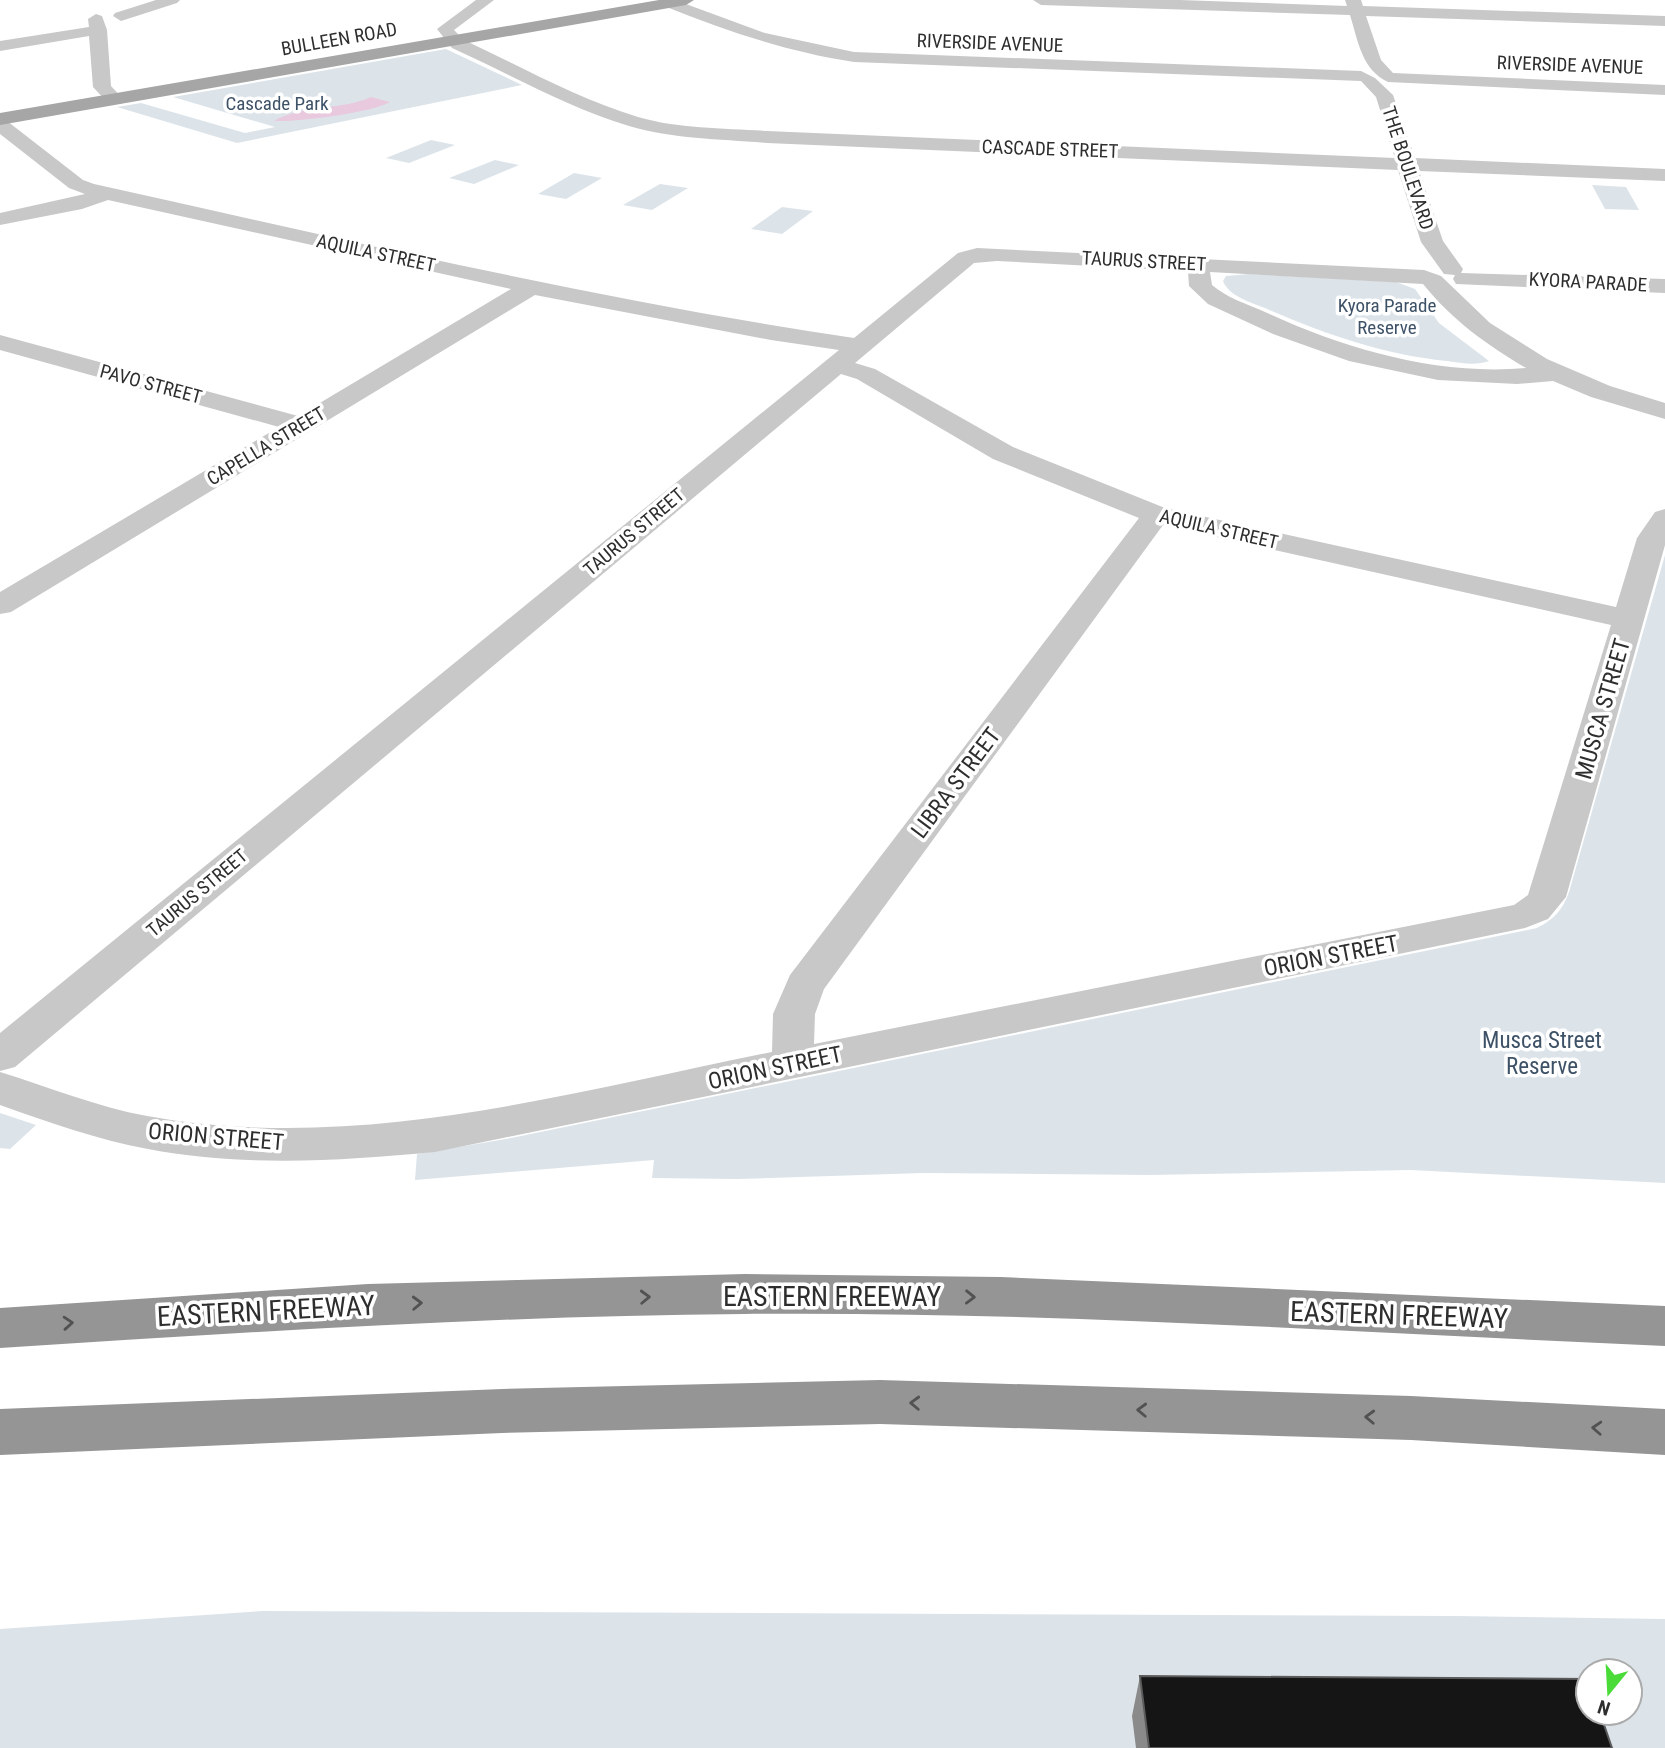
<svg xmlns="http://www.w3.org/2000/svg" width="1665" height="1748" font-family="'Roboto Condensed',sans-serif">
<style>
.green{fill:#dce4ea;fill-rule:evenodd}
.water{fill:#e9c9de}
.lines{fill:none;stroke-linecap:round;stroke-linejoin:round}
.street{fill:#c8c8c8;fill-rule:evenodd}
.primary{fill:#a6a6a6;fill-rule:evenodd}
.highway{fill:#959595;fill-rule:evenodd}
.wall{fill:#8a8a8a}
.building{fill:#151515;stroke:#5b5b5b;stroke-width:2}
.oneway{stroke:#525252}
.labels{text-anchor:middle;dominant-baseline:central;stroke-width:7;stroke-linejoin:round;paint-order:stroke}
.far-street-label{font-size:19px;fill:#2e2e2e;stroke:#fff}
.far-park-label{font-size:19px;fill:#3e5267;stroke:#fff}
.street-label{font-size:23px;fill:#2e2e2e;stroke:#fff}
.park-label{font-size:23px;fill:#3e5267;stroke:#fff}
.near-street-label{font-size:28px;fill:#2e2e2e;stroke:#fff}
</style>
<rect width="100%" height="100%" fill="#fff"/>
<!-- green -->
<g class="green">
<path d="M 446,49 L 522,85 L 237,143 L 117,107 L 141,103 L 245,133 L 275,127 L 173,97 Z"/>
<path d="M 431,140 L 455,145 L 409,163 L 386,158 Z"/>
<path d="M 495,160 L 519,165 L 474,184 L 449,178 Z"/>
<path d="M 574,173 L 602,178 L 566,199 L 538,194 Z"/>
<path d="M 660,184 L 688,188 L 652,210 L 623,205 Z"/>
<path d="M 1592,185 L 1626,187 L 1639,210 L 1605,209 Z"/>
<path d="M 782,207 L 813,211 L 782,234 L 751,229 Z"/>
<path d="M 1249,274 L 1396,282 L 1415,289 L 1439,323 L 1489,361 C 1476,366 1461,363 1447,361 C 1384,355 1325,334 1267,309 C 1253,303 1229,297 1223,281 L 1226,276 Z"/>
<path d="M 1665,555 L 1665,1183 L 1411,1170 L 1150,1175 L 923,1173 L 737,1179 L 652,1178 L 654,1160 L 415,1180 L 417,1154 L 511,1138 L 1537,928 C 1554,919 1562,911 1569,892 Z"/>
<path d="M 0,1113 L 36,1125 L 10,1149 L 0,1148 Z"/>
<path d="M 263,1611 L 1455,1616 L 1665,1619 L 1665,1748 L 0,1748 L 0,1629 ZM 1588,1671 L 1630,1671 L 1630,1713 L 1588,1713 Z"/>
</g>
<!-- water -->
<path class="water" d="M 371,97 L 390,102 C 371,113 298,122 274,121 C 303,104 340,111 371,97 Z"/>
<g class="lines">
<!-- street -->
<g class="street">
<path d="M 156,0 L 180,0 L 177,3 L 121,21 L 113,16 L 115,13 Z"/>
<path d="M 476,0 L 494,0 L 454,30 L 464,40 C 520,66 578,99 638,117 C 679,129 724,128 767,131 L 1395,158 L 1376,97 L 1361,81 L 854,62 C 788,52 726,31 664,6 L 661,3 L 663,0 L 675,0 L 765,33 L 854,52 L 1361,71 L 1375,78 L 1393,95 L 1415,158 L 1665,169 L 1665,181 L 1419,171 L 1443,241 L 1463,269 L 1461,273 L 1665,279 L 1665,293 L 1456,284 L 1453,279 L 1455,275 L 1444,274 L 1421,242 L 1398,170 L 767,143 C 721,139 673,139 629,126 C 568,108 510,74 452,48 L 437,29 Z"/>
<path d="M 1033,0 L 1180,0 L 1347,6 L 1345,0 L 1361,0 L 1363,6 L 1665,16 L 1665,26 L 1366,16 L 1381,60 L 1393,73 L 1665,85 L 1665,95 L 1388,82 C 1362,70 1358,41 1350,15 L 1041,5 Z"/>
<path d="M 96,14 L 102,16 L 107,30 L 111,86 L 124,100 L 121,104 L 109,104 L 93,87 L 89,36 L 0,51 L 0,41 L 89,27 L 88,19 Z"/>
<path d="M 0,119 L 7,121 L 83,180 L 94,184 C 346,240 598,300 854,338 L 958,253 L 977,248 L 1424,270 L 1441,276 L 1490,323 L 1547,359 L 1610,386 L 1665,403 L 1665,419 L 1591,397 L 1553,381 L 1517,384 L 1438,380 L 1349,361 L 1273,334 L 1208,304 L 1189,286 L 1188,271 L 997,261 L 974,263 L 855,363 L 875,369 L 1013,447 L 1165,508 L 1616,607 L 1637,538 L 1655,512 L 1665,509 L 1665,545 L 1566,897 L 1548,919 L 1525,928 L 435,1152 C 340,1161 243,1167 148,1149 C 98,1140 48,1122 0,1105 L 0,1072 C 49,1087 97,1107 147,1116 C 357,1154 568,1093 772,1052 L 773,1014 L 790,975 L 1139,518 L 993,459 L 857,379 L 841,374 L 15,1067 L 0,1071 L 0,1033 L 839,350 L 771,340 L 535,295 L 11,612 L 0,614 L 0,592 L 279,427 L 0,350 L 0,335 L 298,416 L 511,289 L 108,200 L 82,209 L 0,225 L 0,213 L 85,194 L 69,188 L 0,134 ZM 1210,272 L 1423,284 C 1452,320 1487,345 1526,368 C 1437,376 1345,349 1265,312 C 1247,304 1227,298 1212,285 ZM 1163,525 L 1611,625 L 1528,895 L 1514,905 L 814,1044 L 815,1014 L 824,989 Z"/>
</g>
<!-- primary -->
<path class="primary" d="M 659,0 L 694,0 L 686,5 L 0,125 L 0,113 Z"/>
<!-- highway -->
<g class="highway">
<path d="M 745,1274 L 1001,1277 L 1665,1306 L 1665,1346 C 1359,1333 1051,1311 744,1314 C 496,1316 248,1332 0,1348 L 0,1308 L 368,1284 Z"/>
<path d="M 880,1380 L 1411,1396 L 1665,1409 L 1665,1455 L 1411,1440 L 880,1424 L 502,1433 L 0,1455 L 0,1409 L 502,1389 Z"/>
</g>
</g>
<!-- wall -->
<path class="wall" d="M 1140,1676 L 1612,1748 L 1136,1748 L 1132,1716 Z"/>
<!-- building -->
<path class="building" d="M 1140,1676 L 1588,1679 L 1588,1713 L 1600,1713 L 1612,1748 L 1149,1748 Z"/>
<!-- one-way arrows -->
<defs><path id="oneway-chevron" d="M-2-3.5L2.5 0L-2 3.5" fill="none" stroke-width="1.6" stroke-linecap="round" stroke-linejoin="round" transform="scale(1.75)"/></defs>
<g class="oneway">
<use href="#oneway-chevron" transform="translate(645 1297) rotate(-2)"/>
<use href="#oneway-chevron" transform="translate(970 1297) rotate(1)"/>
<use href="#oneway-chevron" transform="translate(417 1303) rotate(-2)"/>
<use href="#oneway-chevron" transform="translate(68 1323) rotate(-4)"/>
<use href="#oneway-chevron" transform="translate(915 1403) rotate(-178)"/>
<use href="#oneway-chevron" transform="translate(1142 1410) rotate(-178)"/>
<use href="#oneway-chevron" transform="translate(1370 1417) rotate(-178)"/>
<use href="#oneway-chevron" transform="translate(1597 1428) rotate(-177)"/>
</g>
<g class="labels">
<!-- far-street labels -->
<g class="far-street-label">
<text transform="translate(339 39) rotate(-10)">BULLEEN ROAD</text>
<text transform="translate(990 43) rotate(2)">RIVERSIDE AVENUE</text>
<text transform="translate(1570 65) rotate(2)">RIVERSIDE AVENUE</text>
<text transform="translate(1050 149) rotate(2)">CASCADE STREET</text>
<text transform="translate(1408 168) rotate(72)">THE BOULEVARD</text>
<text transform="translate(376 253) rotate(12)">AQUILA STREET</text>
<text transform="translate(1144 261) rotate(3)">TAURUS STREET</text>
<text transform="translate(1588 282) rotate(3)">KYORA PARADE</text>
<text transform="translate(151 384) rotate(15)">PAVO STREET</text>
<text transform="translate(266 446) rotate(-31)">CAPELLA STREET</text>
<text transform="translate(1219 529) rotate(13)">AQUILA STREET</text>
<text transform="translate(634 532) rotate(-40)">TAURUS STREET</text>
<text transform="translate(197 893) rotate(-40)">TAURUS STREET</text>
</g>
<!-- far-park labels -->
<g class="far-park-label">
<text x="277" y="103">Cascade Park</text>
<text x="1387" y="305">Kyora Parade<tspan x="1387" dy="22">Reserve</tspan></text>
</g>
<!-- street labels -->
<g class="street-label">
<text transform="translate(1603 709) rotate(-74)">MUSCA STREET</text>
<text transform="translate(956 783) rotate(-53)">LIBRA STREET</text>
<text transform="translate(1331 956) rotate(-11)">ORION STREET</text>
<text transform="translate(775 1068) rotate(-12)">ORION STREET</text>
<text transform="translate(216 1137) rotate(5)">ORION STREET</text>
</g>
<!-- park labels -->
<g class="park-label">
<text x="1542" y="1040">Musca Street<tspan x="1542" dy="26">Reserve</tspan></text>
</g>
<!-- near-street labels -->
<g class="near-street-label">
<text x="832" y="1296">EASTERN FREEWAY</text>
<text transform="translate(266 1311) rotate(-3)">EASTERN FREEWAY</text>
<text transform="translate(1399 1315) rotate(2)">EASTERN FREEWAY</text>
</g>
</g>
<!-- north arrow -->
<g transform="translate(1609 1692) rotate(198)"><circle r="33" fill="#ffffff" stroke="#ababab" stroke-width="2"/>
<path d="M0-5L12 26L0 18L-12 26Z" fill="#4adb39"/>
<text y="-10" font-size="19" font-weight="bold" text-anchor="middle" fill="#2e2e2e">N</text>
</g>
</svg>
